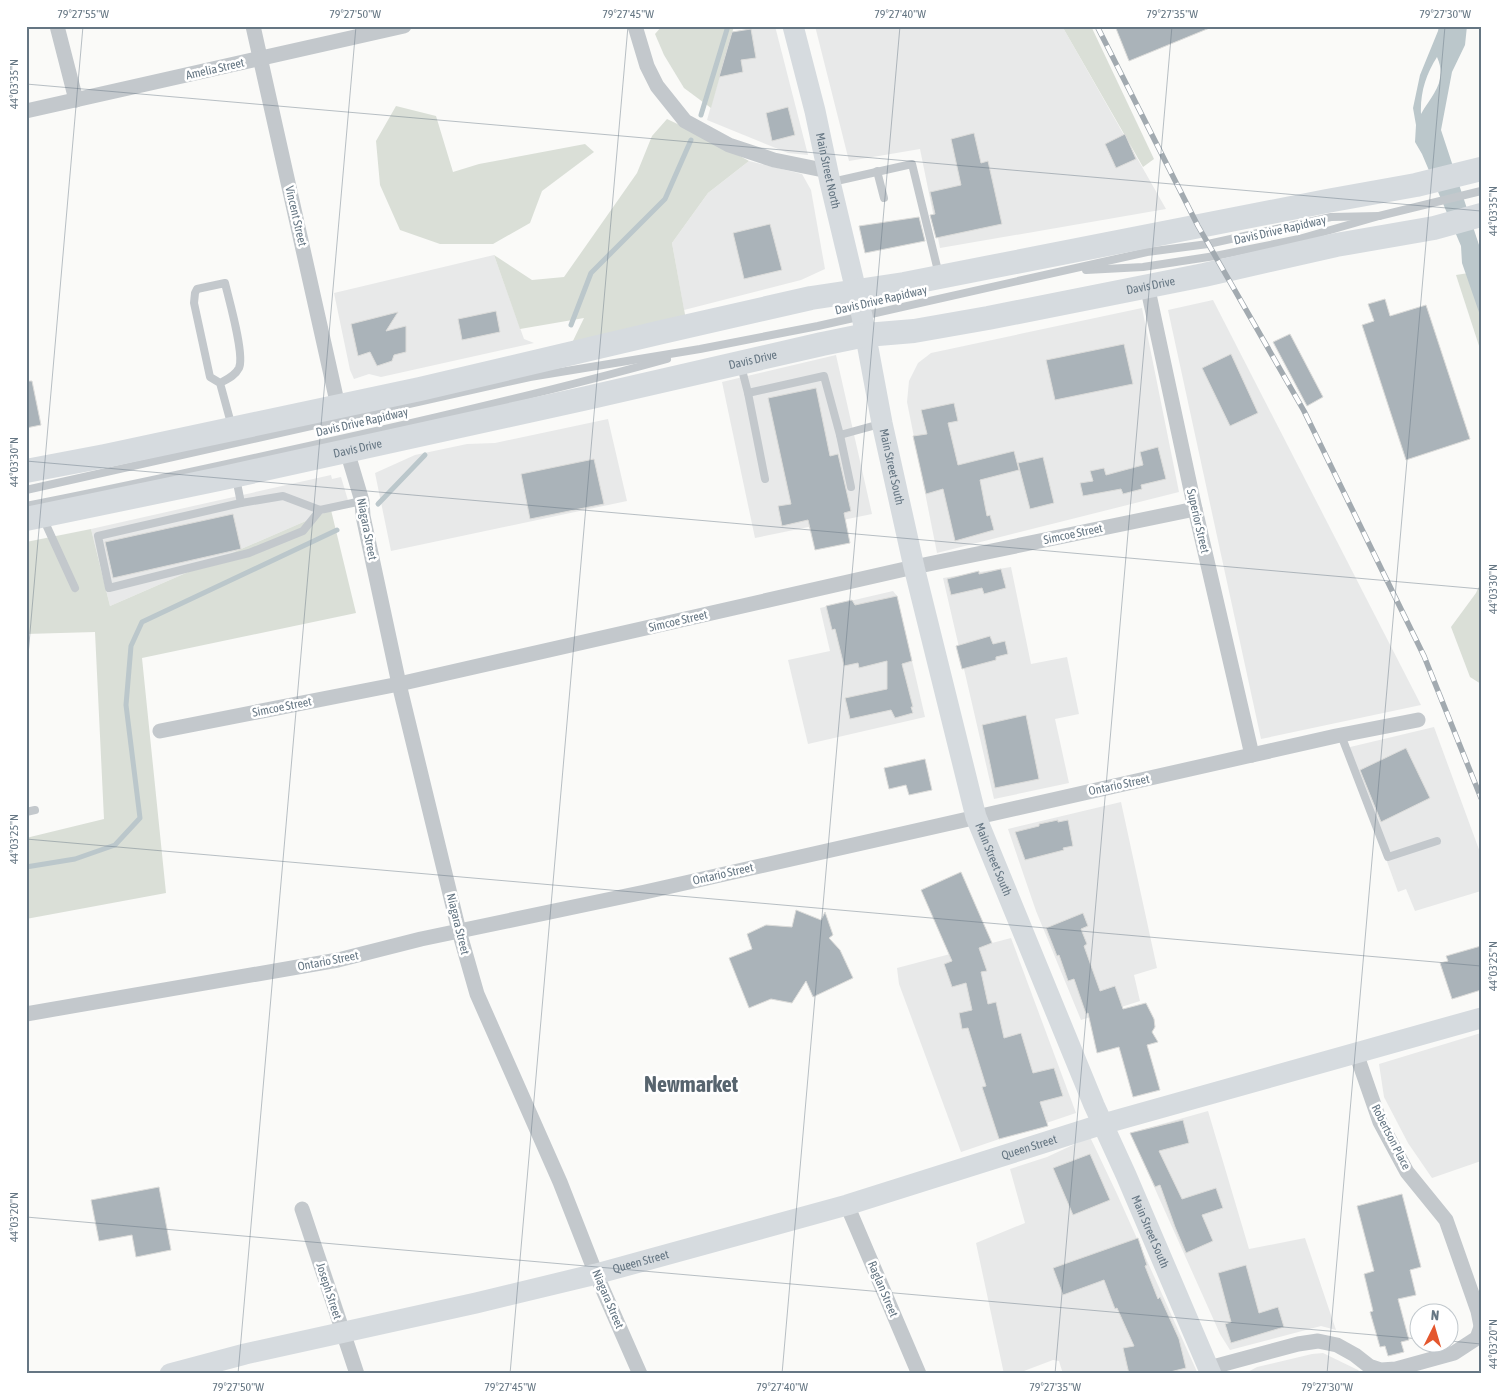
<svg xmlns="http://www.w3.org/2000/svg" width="1507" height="1400" font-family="'Asap Condensed',sans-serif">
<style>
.built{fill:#e8e9e9}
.green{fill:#dadfd7}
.water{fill:#bbc7cb;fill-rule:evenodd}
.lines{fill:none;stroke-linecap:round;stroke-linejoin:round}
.stream{stroke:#bbc7cb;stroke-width:5}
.building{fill:#aab3b9;stroke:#dcdcda}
.lane{stroke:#c3c8cc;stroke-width:8}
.street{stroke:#c3c8cc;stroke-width:15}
.secondary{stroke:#d6dbdf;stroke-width:21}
.primary{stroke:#d6dbdf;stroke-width:24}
.rail-casing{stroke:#a2aab0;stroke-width:5.5}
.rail{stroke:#fff;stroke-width:4;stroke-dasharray:11;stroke-linecap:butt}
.ticks{fill:none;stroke:#657683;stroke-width:1;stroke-opacity:0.45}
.labels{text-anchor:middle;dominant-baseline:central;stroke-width:5;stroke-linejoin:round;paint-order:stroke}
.street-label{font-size:12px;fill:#657683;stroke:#fff}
.town-label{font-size:22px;font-weight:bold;fill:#57646e;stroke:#fff}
.neatline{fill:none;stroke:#657683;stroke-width:2}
.ticks-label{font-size:12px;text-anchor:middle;fill:#657683}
</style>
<rect width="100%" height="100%" fill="#fafaf8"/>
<!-- built -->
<g class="built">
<path d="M 764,26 L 775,26 L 808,155 L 788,153 L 707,120 L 732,32 Z"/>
<path d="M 815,26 L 1062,26 L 1166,209 L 940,248 L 920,149 L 849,161 Z"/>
<path d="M 749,161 L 802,174 L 811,190 L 825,269 L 801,280 L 684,310 L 672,243 L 708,193 Z"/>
<path d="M 494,255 L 524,339 L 534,343 L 381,377 L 369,374 L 354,379 L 350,370 L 334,293 Z"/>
<path d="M 1213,300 L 1421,705 L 1261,739 L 1168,310 Z"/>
<path d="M 1142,308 L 1179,492 L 937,553 L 907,402 L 909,381 L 918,363 L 931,353 Z"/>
<path d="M 836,355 L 872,514 L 755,538 L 722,382 Z"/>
<path d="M 608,419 L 627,501 L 391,551 L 375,473 L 415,455 L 467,444 L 495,443 Z"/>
<path d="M 331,475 L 332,479 L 341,477 L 350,507 L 331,510 L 110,606 L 91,529 Z"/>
<path d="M 1011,567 L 1031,664 L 1067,657 L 1079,714 L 1055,719 L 1069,783 L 994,799 L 943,578 Z"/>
<path d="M 893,591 L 897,596 L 925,717 L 808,744 L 788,660 L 830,651 L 820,608 Z"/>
<path d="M 1434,727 L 1481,855 L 1481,891 L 1415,911 L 1406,889 L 1398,892 L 1346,748 Z"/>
<path d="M 1121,802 L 1157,968 L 1134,975 L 1140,1001 L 1081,1020 L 1036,911 L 1008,829 Z"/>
<path d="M 1011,938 L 1076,1113 L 961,1152 L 899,984 L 897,968 Z"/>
<path d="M 1481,1033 L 1481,1161 L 1432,1178 L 1408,1143 L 1384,1097 L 1379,1064 Z"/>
<path d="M 1208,1111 L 1249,1249 L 1305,1238 L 1336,1330 L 1321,1326 L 1230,1350 L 1220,1334 L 1130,1133 Z"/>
<path d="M 1090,1137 L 1117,1194 L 1198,1374 L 1063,1374 L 1059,1361 L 1053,1360 L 1016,1374 L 1004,1374 L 976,1243 L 1025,1223 L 1010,1169 L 1047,1157 Z"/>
<path d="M 1323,1353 L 1358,1370 L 1362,1374 L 1244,1374 L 1257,1367 L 1312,1354 Z"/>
</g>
<!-- green -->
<g class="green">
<path d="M 662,26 L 734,26 L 711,108 L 684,88 L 664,55 L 655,34 Z"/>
<path d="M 1062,26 L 1091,26 L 1154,159 L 1143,167 Z"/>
<path d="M 396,106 L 436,116 L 453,172 L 479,164 L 585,144 L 594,152 L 542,191 L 530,223 L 493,244 L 440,244 L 400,230 L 380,185 L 376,141 Z"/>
<path d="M 667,119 L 707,138 L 749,161 L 708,193 L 672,243 L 686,320 L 571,345 L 584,318 L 520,329 L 494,255 L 532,280 L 564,277 L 637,173 L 652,136 Z"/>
<path d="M 1481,271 L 1481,352 L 1456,275 Z"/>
<path d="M 331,510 L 356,613 L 142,658 L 166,893 L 26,919 L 26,838 L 104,819 L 95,632 L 26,634 L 26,542 L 91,529 L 110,606 Z"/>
<path d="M 1481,582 L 1481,684 L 1470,677 L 1451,627 L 1476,593 Z"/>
</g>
<!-- water -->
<path class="water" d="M 1439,26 L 1467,26 L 1465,45 L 1452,72 L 1441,130 L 1481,251 L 1481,318 L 1462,263 L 1461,246 L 1422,154 L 1415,142 L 1416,125 L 1413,108 L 1420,75 L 1438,31 ZM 1437,57 C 1448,81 1432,95 1421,114 C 1420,93 1426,74 1437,57 Z"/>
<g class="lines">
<!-- stream -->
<g class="stream">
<path d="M 701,115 L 728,26"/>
<path d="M 571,325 L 591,273 L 665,199 L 691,140"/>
<path d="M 378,504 L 425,455"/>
<path d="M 26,867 L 75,859 L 115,845 L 140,818 L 126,705 L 131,646 L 142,622 L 337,530"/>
</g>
</g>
<!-- building -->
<g class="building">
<path d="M 1115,26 L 1212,26 L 1212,27 L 1129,61 Z"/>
<path d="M 751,29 L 756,58 L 741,60 L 743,72 L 719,77 L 732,32 Z"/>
<path d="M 788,107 L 795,135 L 772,141 L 766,113 Z"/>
<path d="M 974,133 L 981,163 L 988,161 L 1002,224 L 936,238 L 930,215 L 935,214 L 930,192 L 961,185 L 951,139 Z"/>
<path d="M 1125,134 L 1136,159 L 1116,168 L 1105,144 Z"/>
<path d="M 919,217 L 925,241 L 865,253 L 859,226 Z"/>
<path d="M 770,224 L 782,270 L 744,279 L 733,233 Z"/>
<path d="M 1385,299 L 1390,316 L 1426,305 L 1470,439 L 1406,460 L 1362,325 L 1374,321 L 1368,304 Z"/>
<path d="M 496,311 L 500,332 L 462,340 L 458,319 Z"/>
<path d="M 398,312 L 386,331 L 406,326 L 406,352 L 394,355 L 392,361 L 377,366 L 370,352 L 358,356 L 351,324 Z"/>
<path d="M 1290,334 L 1323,397 L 1307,406 L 1273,342 Z"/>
<path d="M 1124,344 L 1133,384 L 1055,400 L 1046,360 Z"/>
<path d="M 1231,354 L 1258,413 L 1230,426 L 1202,368 Z"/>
<path d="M 26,381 L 32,381 L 41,425 L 26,428 Z"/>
<path d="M 816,388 L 830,456 L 838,454 L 851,511 L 844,513 L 850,543 L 815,550 L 808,520 L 782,526 L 778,506 L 791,504 L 768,398 Z"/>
<path d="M 954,403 L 958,421 L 948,423 L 958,465 L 1014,451 L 1019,470 L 980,480 L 987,516 L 990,515 L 994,530 L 955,541 L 943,489 L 926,494 L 913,436 L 927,434 L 921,410 Z"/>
<path d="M 1158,447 L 1166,479 L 1141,485 L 1142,489 L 1123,494 L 1121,489 L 1083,496 L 1080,483 L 1093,481 L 1090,471 L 1104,468 L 1106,475 L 1143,465 L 1140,452 Z"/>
<path d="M 1043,457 L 1054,503 L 1030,509 L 1018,463 Z"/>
<path d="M 594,459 L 604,504 L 530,519 L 521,474 Z"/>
<path d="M 233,514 L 241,549 L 113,578 L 105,542 Z"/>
<path d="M 1001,569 L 1006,588 L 984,594 L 982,588 L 951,595 L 947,579 L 979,571 L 979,574 Z"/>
<path d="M 897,596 L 912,661 L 902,664 L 913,707 L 911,707 L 913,713 L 895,718 L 891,710 L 850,719 L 845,698 L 887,689 L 887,661 L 859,668 L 858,663 L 844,666 L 835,629 L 832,630 L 826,606 L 852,600 L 855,605 Z"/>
<path d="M 990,636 L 993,644 L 1005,641 L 1008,654 L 996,657 L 996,660 L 962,669 L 956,646 Z"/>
<path d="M 1026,715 L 1039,779 L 995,788 L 982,725 Z"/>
<path d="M 1406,748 L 1430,798 L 1381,822 L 1360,770 Z"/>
<path d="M 925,759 L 932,790 L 909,795 L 906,785 L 889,789 L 884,768 Z"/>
<path d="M 1058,820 L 1058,822 L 1068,820 L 1073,846 L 1063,848 L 1064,850 L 1025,860 L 1015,832 L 1039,826 L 1039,824 Z"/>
<path d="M 961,872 L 992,943 L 979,948 L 987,971 L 981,972 L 988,1004 L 996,1002 L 1004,1038 L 1021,1033 L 1033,1073 L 1054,1068 L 1063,1096 L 1040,1102 L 1048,1126 L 999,1139 L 982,1087 L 986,1086 L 968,1028 L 962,1029 L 959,1013 L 972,1010 L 966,983 L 952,987 L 944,964 L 952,961 L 921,890 Z"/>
<path d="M 796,910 L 821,920 L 825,912 L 833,935 L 829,938 L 840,950 L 853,978 L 813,997 L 806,981 L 792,1003 L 771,999 L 749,1008 L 729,958 L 752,949 L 747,934 L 766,925 L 792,927 Z"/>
<path d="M 1083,913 L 1088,926 L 1081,929 L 1087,944 L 1084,946 L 1100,991 L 1115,986 L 1123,1009 L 1146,1003 L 1154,1019 L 1155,1027 L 1152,1032 L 1158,1042 L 1147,1045 L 1160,1090 L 1133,1097 L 1119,1047 L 1097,1053 L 1088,1013 L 1086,1014 L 1074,979 L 1068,981 L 1059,955 L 1057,956 L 1046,928 Z"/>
<path d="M 1481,946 L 1481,990 L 1452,999 L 1440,963 L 1448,961 L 1446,956 Z"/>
<path d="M 1183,1120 L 1189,1143 L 1159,1151 L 1182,1199 L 1216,1188 L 1223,1208 L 1202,1215 L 1213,1241 L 1186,1253 L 1175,1227 L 1160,1185 L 1155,1187 L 1130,1133 Z"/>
<path d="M 1090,1154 L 1110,1200 L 1073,1215 L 1053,1168 Z"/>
<path d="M 159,1187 L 171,1250 L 136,1257 L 132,1235 L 99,1241 L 91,1200 Z"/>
<path d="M 1402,1194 L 1421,1267 L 1410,1270 L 1416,1295 L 1398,1299 L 1409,1340 L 1401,1342 L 1404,1352 L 1388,1356 L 1385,1346 L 1380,1347 L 1370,1312 L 1373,1311 L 1364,1274 L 1374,1271 L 1357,1206 Z"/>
<path d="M 1138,1238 L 1147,1265 L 1145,1266 L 1158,1299 L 1160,1297 L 1179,1339 L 1186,1368 L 1162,1374 L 1129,1374 L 1123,1348 L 1134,1346 L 1117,1308 L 1115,1309 L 1104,1280 L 1063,1295 L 1053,1268 Z"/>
<path d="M 1246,1265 L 1259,1313 L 1278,1307 L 1284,1327 L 1231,1343 L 1225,1324 L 1231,1322 L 1218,1273 Z"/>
</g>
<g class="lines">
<!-- lane -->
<g class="lane">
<path d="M 877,171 L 884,198"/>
<path d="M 832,182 L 912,164 L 939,275"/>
<path d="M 1086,270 L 1143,267 L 1215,256 L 1299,239 L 1379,216 L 1481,191"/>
<path d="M 741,366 L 748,393 L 824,376 L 840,435 L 880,424"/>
<path d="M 220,383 C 227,379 235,376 239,368 C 245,355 229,300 225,283 L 197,289 L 195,293 L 194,303 L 210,377 L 220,383 L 232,427"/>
<path d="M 748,393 L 765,479"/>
<path d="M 840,435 L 851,487"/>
<path d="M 236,478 L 241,503"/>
<path d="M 26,490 L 530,377 L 700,349 L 818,326 L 1147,252 L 1208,244 L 1331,217 L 1379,216"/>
<path d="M 26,506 C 139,484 251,459 363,434 C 465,411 566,387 667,359"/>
<path d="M 320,510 L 303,531 L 249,553 L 109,588 L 98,536 L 241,503 L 283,496 L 320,510 L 362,501"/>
<path d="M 43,518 L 75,588"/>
<path d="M 1341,735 L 1388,857 L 1437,841"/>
<path d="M 26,812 L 35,810"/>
</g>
<!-- street -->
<g class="street">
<path d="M 57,26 L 76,100"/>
<path d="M 253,26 L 338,406"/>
<path d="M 635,26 L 647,66 L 657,86 L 685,121 L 729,145 L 774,160 L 828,171"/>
<path d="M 26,111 L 404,26"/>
<path d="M 1147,285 L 1195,509 L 1252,755"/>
<path d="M 347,451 L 362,501 L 363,516 L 399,684 L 459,931 L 477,994 L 560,1182 L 596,1274 L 640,1374"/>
<path d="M 160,731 L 399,684 L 914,567 L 1195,509"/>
<path d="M 26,1014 L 338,960 L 421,939 L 645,892 L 1336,736 L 1418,720"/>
<path d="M 1356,1053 L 1380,1122 L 1407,1172 L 1446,1220 L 1478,1311 L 1481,1326"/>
<path d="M 847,1205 L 919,1374"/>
<path d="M 302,1209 L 357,1374"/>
<path d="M 1209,1368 L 1298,1344 L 1318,1341 L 1337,1345 L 1355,1355 L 1369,1366 L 1381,1370 L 1396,1369 L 1454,1353 L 1477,1338 L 1481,1327"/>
</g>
<!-- secondary -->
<g class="secondary">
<path id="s1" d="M 793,26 L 815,111 L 830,182 L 862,316 L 882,423 L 914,567 L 976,817 L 1094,1105 L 1126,1175 L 1211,1374"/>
<path id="s2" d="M 170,1374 L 245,1354 L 476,1303 L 596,1274 L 847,1205 L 1103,1124 L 1481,1018"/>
</g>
<!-- primary -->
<g class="primary">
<path d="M 26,471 L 105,456 L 420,389 L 662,332 L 811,298 L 904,284 L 1327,201 L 1416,185 L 1481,169"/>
<path id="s3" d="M 26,519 L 219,479 L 587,398 L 822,344 L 866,335 L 914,331 L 988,318 L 1204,275 L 1336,245 L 1434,228 L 1481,215"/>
</g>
<!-- rail casing -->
<g class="rail-casing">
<path id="rail" d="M 1097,26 L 1198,226 L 1304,411 L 1424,656 L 1481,798"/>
</g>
<!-- rail -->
<use href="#rail" class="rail"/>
</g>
<!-- ticks -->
<path class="ticks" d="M 26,84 L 1481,211M 26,461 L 1481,589M 26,678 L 83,26M 26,839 L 1481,966M 26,1217 L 1420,1339M 1450,1341 L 1481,1344M 238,1374 L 356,26M 510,1374 L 628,26M 782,1374 L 900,26M 1055,1374 L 1172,26M 1327,1374 L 1445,26"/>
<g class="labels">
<!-- street labels -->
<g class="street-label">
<text transform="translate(215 69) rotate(-13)">Amelia Street</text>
<text stroke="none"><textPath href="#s1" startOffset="149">Main Street North</textPath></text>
<text transform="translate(296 216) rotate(77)">Vincent Street</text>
<text transform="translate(1280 230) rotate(-13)">Davis Drive Rapidway</text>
<text stroke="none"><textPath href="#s3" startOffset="1149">Davis Drive</textPath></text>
<text transform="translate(881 300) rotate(-13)">Davis Drive Rapidway</text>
<text stroke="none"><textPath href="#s3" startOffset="744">Davis Drive</textPath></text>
<text transform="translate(362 422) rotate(-13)">Davis Drive Rapidway</text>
<text stroke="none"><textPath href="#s3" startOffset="339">Davis Drive</textPath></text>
<text stroke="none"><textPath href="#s1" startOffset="452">Main Street South</textPath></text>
<text transform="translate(1198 521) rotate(77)">Superior Street</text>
<text transform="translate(367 529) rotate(79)">Niagara Street</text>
<text transform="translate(1073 534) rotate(-12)">Simcoe Street</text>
<text transform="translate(678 621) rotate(-13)">Simcoe Street</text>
<text transform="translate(282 707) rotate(-11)">Simcoe Street</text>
<text transform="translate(1119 785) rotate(-12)">Ontario Street</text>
<text stroke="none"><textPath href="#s1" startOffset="858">Main Street South</textPath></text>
<text transform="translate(723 874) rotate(-13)">Ontario Street</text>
<text transform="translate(458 924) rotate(76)">Niagara Street</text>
<text transform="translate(328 961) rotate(-11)">Ontario Street</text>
<text transform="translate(1391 1137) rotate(63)">Robertson Place</text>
<text stroke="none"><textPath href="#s2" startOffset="889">Queen Street</textPath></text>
<text stroke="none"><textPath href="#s1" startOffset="1262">Main Street South</textPath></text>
<text stroke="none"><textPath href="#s2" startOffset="484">Queen Street</textPath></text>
<text transform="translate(883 1289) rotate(67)">Raglan Street</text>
<text transform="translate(329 1291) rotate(72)">Joseph Street</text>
<text transform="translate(608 1299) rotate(67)">Niagara Street</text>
</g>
<!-- town labels -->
<g class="town-label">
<text x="691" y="1084">Newmarket</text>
</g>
</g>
<!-- border -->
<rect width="1507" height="1400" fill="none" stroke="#ffffff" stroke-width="55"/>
<!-- north arrow -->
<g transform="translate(1434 1328) rotate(5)"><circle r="24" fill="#ffffff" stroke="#c1c8cd"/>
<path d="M0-4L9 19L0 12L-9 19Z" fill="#e4572e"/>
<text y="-8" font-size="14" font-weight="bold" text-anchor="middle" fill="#657683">N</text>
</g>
<rect x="28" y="28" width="1452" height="1344" class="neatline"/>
<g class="ticks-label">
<text x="83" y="18">79°27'55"W</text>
<text x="355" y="18">79°27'50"W</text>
<text x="628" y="18">79°27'45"W</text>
<text x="900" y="18">79°27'40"W</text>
<text x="1172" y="18">79°27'35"W</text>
<text x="1445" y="18">79°27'30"W</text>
<text transform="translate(14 84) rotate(-90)" y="4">44°03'35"N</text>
<text transform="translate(1493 211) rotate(-90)" y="4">44°03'35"N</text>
<text transform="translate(14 462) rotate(-90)" y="4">44°03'30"N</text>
<text transform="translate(1493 589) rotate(-90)" y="4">44°03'30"N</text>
<text transform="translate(14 839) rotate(-90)" y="4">44°03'25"N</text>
<text transform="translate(1493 966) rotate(-90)" y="4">44°03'25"N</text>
<text transform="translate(14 1217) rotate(-90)" y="4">44°03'20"N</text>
<text transform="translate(1493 1344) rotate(-90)" y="4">44°03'20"N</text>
<text x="238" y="1391">79°27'50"W</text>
<text x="510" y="1391">79°27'45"W</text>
<text x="782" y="1391">79°27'40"W</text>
<text x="1055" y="1391">79°27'35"W</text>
<text x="1327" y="1391">79°27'30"W</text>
</g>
</svg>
